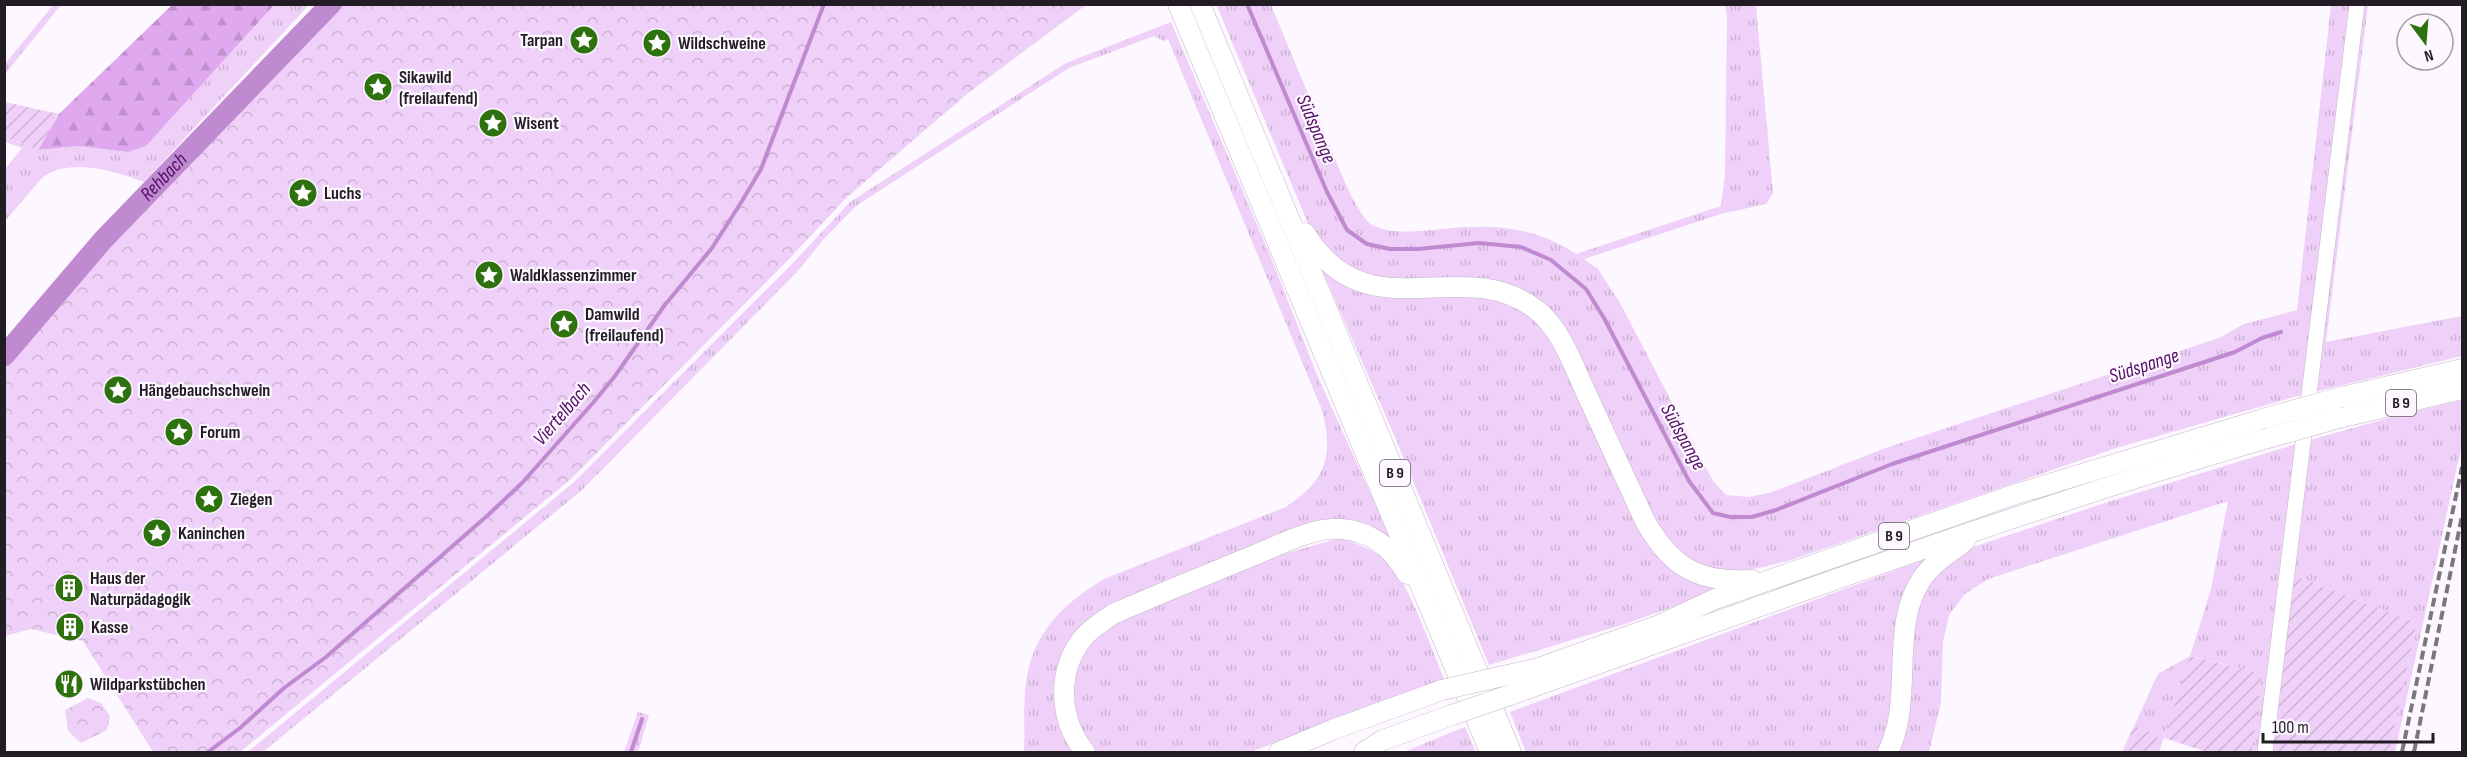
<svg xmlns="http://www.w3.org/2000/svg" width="2467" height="757" font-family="'Sofia Sans Condensed',sans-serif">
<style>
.grass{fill:url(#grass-tufts)}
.forest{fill:url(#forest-firs)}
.park{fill:url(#park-crowns)}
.garden{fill:url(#garden-furrows)}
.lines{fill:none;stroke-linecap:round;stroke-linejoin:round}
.stream{stroke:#bf8acf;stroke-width:4}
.river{stroke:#bf8acf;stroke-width:21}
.secondary-casing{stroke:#c4b6c8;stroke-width:16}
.highway-casing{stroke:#c4b6c8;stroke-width:21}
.secondary{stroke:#fff;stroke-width:15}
.highway{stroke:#fff;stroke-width:20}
.rail{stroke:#7c777e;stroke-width:4;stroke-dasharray:9 4.5;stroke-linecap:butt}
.highway-bridge-casing{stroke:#c4b6c8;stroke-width:21;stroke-linecap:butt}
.highway-bridge{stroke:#fff;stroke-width:20}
.labels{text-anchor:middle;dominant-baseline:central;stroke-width:4.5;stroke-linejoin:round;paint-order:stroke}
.shield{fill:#fdf7ff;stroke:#645e66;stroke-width:1.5}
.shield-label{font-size:16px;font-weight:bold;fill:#221d24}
.poi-label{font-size:18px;font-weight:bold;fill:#221d24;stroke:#fdf7ff;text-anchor:start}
.water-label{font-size:20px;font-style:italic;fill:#520e63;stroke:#fdf7ff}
</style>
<defs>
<pattern id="grass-tufts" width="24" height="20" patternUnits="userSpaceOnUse" patternTransform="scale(1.5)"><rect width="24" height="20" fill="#efd0f8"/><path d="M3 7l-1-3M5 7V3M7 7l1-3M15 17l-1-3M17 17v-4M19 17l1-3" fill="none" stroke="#cdb2d4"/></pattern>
<pattern id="forest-firs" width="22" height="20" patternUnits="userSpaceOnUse" patternTransform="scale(1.5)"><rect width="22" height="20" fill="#e0a9ef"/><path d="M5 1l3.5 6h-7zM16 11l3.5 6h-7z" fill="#c091cd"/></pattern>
<pattern id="park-crowns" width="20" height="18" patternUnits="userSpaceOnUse" patternTransform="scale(1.5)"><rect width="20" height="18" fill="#efd0f8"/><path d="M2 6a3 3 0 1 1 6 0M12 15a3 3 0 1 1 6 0" fill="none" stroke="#cdb2d4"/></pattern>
<pattern id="garden-furrows" width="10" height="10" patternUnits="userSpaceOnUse" patternTransform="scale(1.5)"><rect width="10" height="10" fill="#efd0f8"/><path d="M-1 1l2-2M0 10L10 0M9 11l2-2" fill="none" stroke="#cdb2d4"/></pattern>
</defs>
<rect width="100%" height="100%" fill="#fdf7ff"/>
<!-- grass -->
<g class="grass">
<path d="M 1216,4 L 1271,5 L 1346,185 C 1351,195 1363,221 1374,226 C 1394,235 1422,231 1443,229 C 1494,224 1533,226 1576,254 L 1721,206 L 1725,176 L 1727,17 L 1725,5 L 1760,5 L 1756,6 L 1773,193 L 1766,204 L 1721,214 L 1584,259 L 1598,269 L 1620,303 L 1713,481 L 1726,495 L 1749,497 L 1772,492 L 1886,448 L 2219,338 L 2244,324 L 2297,310 L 2331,5 L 2368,5 L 2326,342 L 2462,316 L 2462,356 L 2294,397 L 2116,448 L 1791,560 C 1735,574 1709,585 1664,541 L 1533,299 L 1356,273 L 1333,257 L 1312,233 Z"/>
<path d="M 53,5 L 61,5 L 5,74 L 5,64 Z"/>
<path d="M 274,5 L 309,5 L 144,182 C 115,171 67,156 41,179 L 5,221 L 5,169 L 22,148 L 5,142 L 5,137 L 38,150 L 78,146 L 127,152 L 146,146 Z"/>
<path d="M 1171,22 L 1272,260 L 1317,375 L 1392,541 L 1362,527 L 1128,601 L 1059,664 L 1054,688 L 1058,722 L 1074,752 L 1024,752 C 1025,730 1023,705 1026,682 C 1033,632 1063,604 1104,579 L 1286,507 C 1326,481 1334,456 1322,410 L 1168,39 L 1164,41 L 1154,36 L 1069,68 L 856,206 L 822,241 L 798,271 L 582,490 L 263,752 L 248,752 L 574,482 L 792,264 L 850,202 L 1066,63 Z"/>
<path d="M 1319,263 L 1370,291 L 1495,298 L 1526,311 L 1548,334 L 1651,540 L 1729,587 L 1628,623 L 1489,665 L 1395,437 Z"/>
<path d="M 2462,400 L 2462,444 L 2395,752 L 2389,752 L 2417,623 L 2293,575 L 2310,440 L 2399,415 Z"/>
<path d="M 2296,444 L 2258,752 L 2252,752 L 2262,674 L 2191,656 L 2159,752 L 2152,752 L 2157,735 L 2134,726 L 2158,674 L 2190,656 L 2211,589 L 2228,501 L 1988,579 L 1965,594 L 1949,615 L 1943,642 L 1941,703 L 1929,752 L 1896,752 L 1901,743 L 1911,702 L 1914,628 L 1919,600 L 1943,566 L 1965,550 L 1991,541 L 2108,502 Z"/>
<path d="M 1340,538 C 1357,544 1376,550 1389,563 C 1410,585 1432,651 1445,681 L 1250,752 L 1096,752 C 1069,725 1066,703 1078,667 C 1080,662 1081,655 1084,650 C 1091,636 1107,628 1119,620 L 1280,555 Z"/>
<path d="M 1934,556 L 1922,570 L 1896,695 L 1880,752 L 1526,752 L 1510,712 Z"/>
<path d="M 638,712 L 649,715 L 638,752 L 624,752 Z"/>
<path d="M 1465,727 L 1476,752 L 1404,752 L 1457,730 Z"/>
</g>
<!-- forest -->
<path class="forest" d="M 172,5 L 274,5 L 146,146 L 128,152 L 78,146 L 38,150 L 59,114 Z"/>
<!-- park -->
<g class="park">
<path d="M 338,5 L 1086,5 L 967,94 L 846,198 L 793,255 L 571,479 L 240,752 L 153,752 L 83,641 L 31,629 L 5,636 L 5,362 L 108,242 Z"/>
<path d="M 88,698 L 101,703 L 110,716 L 107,730 L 81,743 L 68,731 L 65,710 Z"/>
</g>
<!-- garden -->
<g class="garden">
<path d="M 5,102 L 59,114 L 38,150 L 5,137 Z"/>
<path d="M 2293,575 L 2417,623 L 2389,752 L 2271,752 Z"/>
<path d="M 2190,656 L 2262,674 L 2252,752 L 2207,752 L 2164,738 Z"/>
<path d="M 2134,726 L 2158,735 L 2152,752 L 2122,752 Z"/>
</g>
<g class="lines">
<!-- stream -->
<g class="stream">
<path d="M 1247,4 L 1327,192 L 1347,230 L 1367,244 L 1390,249 L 1418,249 L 1479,243 L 1521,247 L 1551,260 L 1586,289 L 1604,318 L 1689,481 L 1713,513 L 1730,517 L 1752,517 L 1776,510 L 1892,464 L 2235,352 L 2262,338 L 2281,332"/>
<path d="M 208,752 L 240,728 L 284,688 L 326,657 L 488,515 L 522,483 L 592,404 L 615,376 L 664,306 L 712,248 L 742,201 L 761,169 L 824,4"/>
<path d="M 631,752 L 642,719"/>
</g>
<!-- river -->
<path class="river" id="s1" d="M 4,356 L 103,240 L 331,4"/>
<!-- secondary casing -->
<g class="secondary-casing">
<path id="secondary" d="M 2265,752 L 2357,4"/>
</g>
<!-- highway casing -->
<g class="highway-casing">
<g id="highway">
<path d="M 1178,4 L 1490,752"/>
<path d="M 1200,4 L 1511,752"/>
<path d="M 1305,233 C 1368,337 1462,250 1538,311 C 1563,332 1574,368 1588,397 C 1607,438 1626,479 1645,521 C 1671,567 1698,583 1752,580"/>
<path d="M 2342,397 L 2462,369"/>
<path d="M 2339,418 L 2462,389"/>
<path d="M 1503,676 L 1539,668 L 1578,654 L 1657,626 L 1715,599 L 2013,495 L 2266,418"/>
<path d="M 1510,695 C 1761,607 2010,513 2265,439"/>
<path d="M 1085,752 C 1059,720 1056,672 1083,638 C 1091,628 1102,622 1113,614 C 1156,595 1201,577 1245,559 C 1274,548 1310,527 1341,529 C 1371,531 1393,549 1407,574"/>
<path d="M 1279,752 L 1332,730 L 1442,690"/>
<path d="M 1364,752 L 1383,740 L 1452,715"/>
<path d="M 1888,752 C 1915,698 1888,626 1923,577 C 1934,561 1951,553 1965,541"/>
</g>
</g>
<!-- secondary -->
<use href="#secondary" class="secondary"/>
<!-- highway -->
<use href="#highway" class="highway"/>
<!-- rail -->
<g class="rail">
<path d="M 2402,752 L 2462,467"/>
<path d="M 2414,752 L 2462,516"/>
</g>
<!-- highway-bridge casing -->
<g class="highway-bridge-casing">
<g id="highway-bridge">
<path d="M 2266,418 L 2342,397"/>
<path d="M 2265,439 L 2339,418"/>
<path d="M 1442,690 L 1503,676"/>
<path d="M 1452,715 L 1510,695"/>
</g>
</g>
<!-- highway-bridge -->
<use href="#highway-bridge" class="highway-bridge"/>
</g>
<!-- icons -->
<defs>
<g id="sight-disc" transform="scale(1.5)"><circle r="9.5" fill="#2e710f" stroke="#fdf7ff"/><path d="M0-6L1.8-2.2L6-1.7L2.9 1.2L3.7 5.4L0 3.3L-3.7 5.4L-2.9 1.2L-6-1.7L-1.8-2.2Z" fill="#fff"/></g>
<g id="building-disc" transform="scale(1.5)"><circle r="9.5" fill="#2e710f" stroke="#fdf7ff"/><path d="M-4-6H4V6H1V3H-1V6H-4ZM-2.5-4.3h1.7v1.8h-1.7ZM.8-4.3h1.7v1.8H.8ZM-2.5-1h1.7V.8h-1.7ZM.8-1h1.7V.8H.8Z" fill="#fff"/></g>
<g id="restaurant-disc" transform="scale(1.5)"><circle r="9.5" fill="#2e710f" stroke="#fdf7ff"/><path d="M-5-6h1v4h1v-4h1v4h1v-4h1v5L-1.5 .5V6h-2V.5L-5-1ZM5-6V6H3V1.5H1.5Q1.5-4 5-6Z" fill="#fff"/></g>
</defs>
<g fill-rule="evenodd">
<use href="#sight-disc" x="584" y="40"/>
<use href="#sight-disc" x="657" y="43"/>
<use href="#sight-disc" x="378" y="87"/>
<use href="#sight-disc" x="493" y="123"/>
<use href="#sight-disc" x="303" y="193"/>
<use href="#sight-disc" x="489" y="275"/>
<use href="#sight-disc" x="564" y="324"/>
<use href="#sight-disc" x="118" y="390"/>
<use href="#sight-disc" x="179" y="432"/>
<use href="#sight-disc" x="209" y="499"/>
<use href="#sight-disc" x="157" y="533"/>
<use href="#building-disc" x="69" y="588"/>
<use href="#building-disc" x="70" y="627"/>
<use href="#restaurant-disc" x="69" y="684"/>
</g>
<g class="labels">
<!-- shield labels -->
<g class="shield">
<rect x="2386" y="390" width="30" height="26" rx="4.5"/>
<rect x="1380" y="460" width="30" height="26" rx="4.5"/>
<rect x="1879" y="523" width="30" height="26" rx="4.5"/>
</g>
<g class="shield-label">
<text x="2401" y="403">B 9</text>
<text x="1395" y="473">B 9</text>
<text x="1894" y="536">B 9</text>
</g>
<!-- poi labels -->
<g class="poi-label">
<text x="563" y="40" text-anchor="end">Tarpan</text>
<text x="678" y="43">Wildschweine</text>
<text x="399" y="77">Sikawild<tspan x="399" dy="21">(freilaufend)</tspan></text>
<text x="514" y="123">Wisent</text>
<text x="324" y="193">Luchs</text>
<text x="510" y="275">Waldklassenzimmer</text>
<text x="585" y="314">Damwild<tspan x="585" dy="21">(freilaufend)</tspan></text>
<text x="139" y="390">Hängebauchschwein</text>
<text x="200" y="432">Forum</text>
<text x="230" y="499">Ziegen</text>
<text x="178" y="533">Kaninchen</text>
<text x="90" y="578">Haus der<tspan x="90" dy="21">Naturpädagogik</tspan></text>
<text x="91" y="627">Kasse</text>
<text x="90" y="684">Wildparkstübchen</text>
</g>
<!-- water labels -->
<g class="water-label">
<text transform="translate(1316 129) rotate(67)">Südspange</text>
<text stroke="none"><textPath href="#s1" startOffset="240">Rehbach</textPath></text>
<text transform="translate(2144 366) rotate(-18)">Südspange</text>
<text transform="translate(562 414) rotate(-49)">Viertelbach</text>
<text transform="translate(1683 437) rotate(61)">Südspange</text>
</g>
</g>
<!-- border -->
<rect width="2467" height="757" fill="none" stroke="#221d24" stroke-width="12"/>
<!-- north arrow -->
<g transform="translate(2425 42) rotate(164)"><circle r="28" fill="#fdf7ff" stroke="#a5a0a7" stroke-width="1.5"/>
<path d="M0-4.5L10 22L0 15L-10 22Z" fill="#2e710f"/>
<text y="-9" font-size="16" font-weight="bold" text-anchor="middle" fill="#221d24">N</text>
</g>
<!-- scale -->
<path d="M2263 733v9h170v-9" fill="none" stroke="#221d24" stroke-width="3"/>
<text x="2272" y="733" font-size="18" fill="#221d24" stroke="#fdf7ff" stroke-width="4.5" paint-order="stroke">100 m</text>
</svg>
